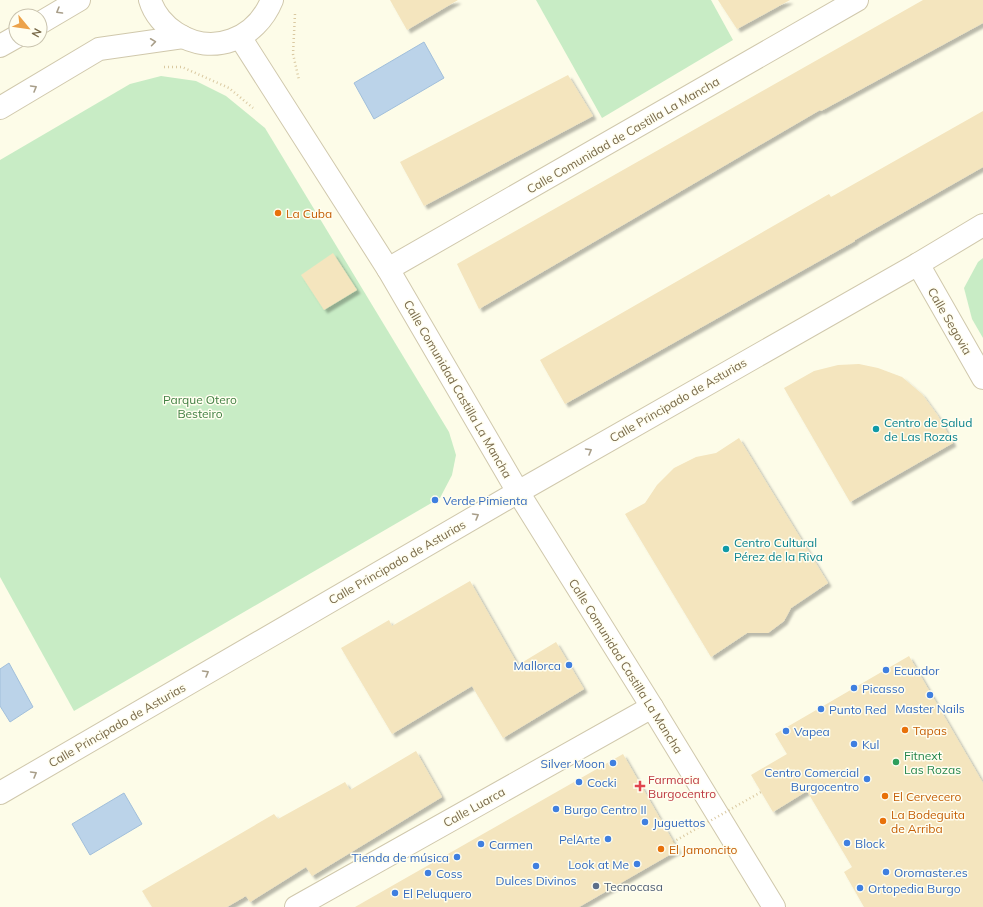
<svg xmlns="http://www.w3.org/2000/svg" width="983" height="907" font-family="Mulish,sans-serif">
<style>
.green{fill:#c8ecc5}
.water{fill:#bbd3e9;stroke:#a1bfdb}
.building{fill:#f4e5be;filter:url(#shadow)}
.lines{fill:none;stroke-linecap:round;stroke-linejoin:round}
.street-casing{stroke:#d0c8ac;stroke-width:24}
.path{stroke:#dac9a1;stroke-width:2.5;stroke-dasharray:1 3;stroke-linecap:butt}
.street{stroke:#fff;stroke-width:22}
.path-bridge{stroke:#dac9a1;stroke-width:2.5;stroke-dasharray:1 3;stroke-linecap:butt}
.oneway{stroke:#a89e89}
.food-dot{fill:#e8710a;stroke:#fffef0;stroke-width:1.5}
.culture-dot{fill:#0f9aa8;stroke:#fffef0;stroke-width:1.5}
.shop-dot{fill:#3f7fe0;stroke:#fffef0;stroke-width:1.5}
.leisure-dot{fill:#2e9e5b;stroke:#fffef0;stroke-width:1.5}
.health-dot{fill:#e0444e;stroke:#fffef0;stroke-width:1.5}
.service-dot{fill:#5c6f8a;stroke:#fffef0;stroke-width:1.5}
.labels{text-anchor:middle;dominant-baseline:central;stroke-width:3;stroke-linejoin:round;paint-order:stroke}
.street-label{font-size:12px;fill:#796a4a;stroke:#fffef0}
.food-label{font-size:12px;fill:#c56008;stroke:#fffef0;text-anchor:start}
.park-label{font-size:12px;fill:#428043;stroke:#fffef0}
.culture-label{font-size:12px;fill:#0d838f;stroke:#fffef0;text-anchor:start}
.shop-label{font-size:12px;fill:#366cbe;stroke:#fffef0;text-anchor:start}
.leisure-label{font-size:12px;fill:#27864d;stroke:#fffef0;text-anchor:start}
.health-label{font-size:12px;fill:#be3a42;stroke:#fffef0;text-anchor:start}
.service-label{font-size:12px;fill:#4e5e75;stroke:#fffef0;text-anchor:start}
</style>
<defs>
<filter id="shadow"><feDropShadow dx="3.5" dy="3.5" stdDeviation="1" flood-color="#0004"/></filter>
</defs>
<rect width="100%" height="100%" fill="#fdfce8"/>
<!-- green -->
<g class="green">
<path d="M 536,0 L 711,0 L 733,40 L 602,118 Z"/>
<path d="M 161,76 L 196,81 L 226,96 L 265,128 L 449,432 L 456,455 L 452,475 L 440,498 L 74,711 L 0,577 L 0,160 L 130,84 Z"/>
<path d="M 983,258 L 983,338 L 972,319 L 964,288 L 978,262 Z"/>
</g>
<!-- water -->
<g class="water">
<path d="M 424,42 L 444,78 L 374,119 L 354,83 Z"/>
<path d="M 9,663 L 33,707 L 10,722 L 0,706 L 0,669 Z"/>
<path d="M 124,793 L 142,824 L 90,855 L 72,824 Z"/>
</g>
<!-- building -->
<g class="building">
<path d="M 390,0 L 458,0 L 407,30 Z"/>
<path d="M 718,0 L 790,0 L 737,29 Z"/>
<path d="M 923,0 L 983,0 L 983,23 L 821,111 L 820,110 L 479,309 L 457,264 Z"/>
<path d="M 568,75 L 593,116 L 424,206 L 400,162 Z"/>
<path d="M 983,111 L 983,167 L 855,240 L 855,241 L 565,404 L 540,360 L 829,194 L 831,197 Z"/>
<path d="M 333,253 L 357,290 L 324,310 L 301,275 Z"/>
<path d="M 859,364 L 878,368 L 902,377 L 922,394 L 938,416 L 953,443 L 850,502 L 784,388 L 814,371 L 838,365 Z"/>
<path d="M 739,438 L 828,583 L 791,608 L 784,621 L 768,633 L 747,633 L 711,657 L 625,514 L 645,503 L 657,485 L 674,468 L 696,457 L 716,453 Z"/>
<path d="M 470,581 L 518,665 L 556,642 L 584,689 L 503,738 L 472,686 L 392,734 L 341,648 L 389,620 L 392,626 Z"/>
<path d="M 909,656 L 983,783 L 983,907 L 864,907 L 844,872 L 852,867 L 807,791 L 773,812 L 751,775 L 787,754 L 775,734 Z"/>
<path d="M 416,751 L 442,797 L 312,876 L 306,867 L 250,902 L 246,896 L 227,907 L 152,907 L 142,891 L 274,814 L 278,819 L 345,782 L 350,790 Z"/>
<path d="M 623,754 L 678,850 L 579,907 L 355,907 Z"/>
</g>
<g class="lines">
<!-- street casing -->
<g class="street-casing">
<g id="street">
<path d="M 150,0 C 154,14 165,26 176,33 C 213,57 256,39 272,0"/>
<path d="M 40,23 L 79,0"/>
<path d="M 240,37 L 388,269 L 518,492 L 652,707 L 774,907"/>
<path d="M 0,46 L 16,37"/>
<path d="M 0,108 L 99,49 L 183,37"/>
<path d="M 918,264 L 983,378"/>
<path d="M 388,269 L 857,0"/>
<path d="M 0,793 L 518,492 L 918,264 L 983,225"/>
<path d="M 296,907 L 652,707"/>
</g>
</g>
<!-- path -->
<g class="path">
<path d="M 295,14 L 293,54 L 299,80"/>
<path d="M 164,67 L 182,67 L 229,88 L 253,108"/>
</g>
<!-- street -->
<use href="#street" class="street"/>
<!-- path-bridge -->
<path class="path-bridge" d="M 673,842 L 761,792"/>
</g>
<!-- one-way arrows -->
<defs><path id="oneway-chevron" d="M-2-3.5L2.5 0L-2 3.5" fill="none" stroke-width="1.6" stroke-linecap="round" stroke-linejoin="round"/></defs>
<g class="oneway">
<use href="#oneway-chevron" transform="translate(59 11) rotate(150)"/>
<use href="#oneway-chevron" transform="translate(153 42) rotate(-8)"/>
<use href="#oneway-chevron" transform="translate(34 88) rotate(-30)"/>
<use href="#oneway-chevron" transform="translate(589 451) rotate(-30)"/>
<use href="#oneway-chevron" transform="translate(476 516) rotate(-30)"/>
<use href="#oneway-chevron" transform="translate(206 673) rotate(-30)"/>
<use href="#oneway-chevron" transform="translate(34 774) rotate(-30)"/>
</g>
<!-- markers -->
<g class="food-dot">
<circle cx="278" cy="213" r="4"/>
<circle cx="905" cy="730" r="4"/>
<circle cx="885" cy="796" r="4"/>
<circle cx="883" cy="821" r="4"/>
<circle cx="661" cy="849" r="4"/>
</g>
<g class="culture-dot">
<circle cx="876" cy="429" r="4"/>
<circle cx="726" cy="549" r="4"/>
</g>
<g class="shop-dot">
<circle cx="435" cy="500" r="4"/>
<circle cx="569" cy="665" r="4"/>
<circle cx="886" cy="670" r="4"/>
<circle cx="854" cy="688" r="4"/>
<circle cx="930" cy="695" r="4"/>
<circle cx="821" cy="709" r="4"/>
<circle cx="786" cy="731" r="4"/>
<circle cx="854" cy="744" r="4"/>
<circle cx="613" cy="763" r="4"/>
<circle cx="867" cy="779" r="4"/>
<circle cx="579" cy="782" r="4"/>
<circle cx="556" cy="809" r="4"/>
<circle cx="645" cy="822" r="4"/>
<circle cx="608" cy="839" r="4"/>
<circle cx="847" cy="843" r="4"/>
<circle cx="481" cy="844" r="4"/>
<circle cx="457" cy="857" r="4"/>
<circle cx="637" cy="864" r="4"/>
<circle cx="536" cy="866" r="4"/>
<circle cx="886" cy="872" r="4"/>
<circle cx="428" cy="873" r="4"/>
<circle cx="860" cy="888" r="4"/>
<circle cx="395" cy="893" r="4"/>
</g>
<circle class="leisure-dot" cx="896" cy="762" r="4"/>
<path class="health-dot" d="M638 780h4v4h4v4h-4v4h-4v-4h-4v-4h4z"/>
<circle class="service-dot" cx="596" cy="886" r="4"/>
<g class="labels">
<!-- street labels -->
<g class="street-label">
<text transform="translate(623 135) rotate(-30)">Calle Comunidad de Castilla La Mancha</text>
<text transform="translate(950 321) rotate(60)">Calle Segovia</text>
<text transform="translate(458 389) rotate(60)">Calle Comunidad Castilla La Mancha</text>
<text transform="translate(678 400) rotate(-30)">Calle Principado de Asturias</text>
<text transform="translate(397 562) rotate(-30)">Calle Principado de Asturias</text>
<text transform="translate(626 666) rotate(58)">Calle Comunidad Castilla La Mancha</text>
<text transform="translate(117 725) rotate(-30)">Calle Principado de Asturias</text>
<text transform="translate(474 807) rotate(-29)">Calle Luarca</text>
</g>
<!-- food labels -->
<g class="food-label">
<text x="286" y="213">La Cuba</text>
<text x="913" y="730">Tapas</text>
<text x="893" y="796">El Cervecero</text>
<text x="891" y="814">La Bodeguita<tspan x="891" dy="14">de Arriba</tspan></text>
<text x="669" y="849">El Jamoncito</text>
</g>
<!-- park labels -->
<g class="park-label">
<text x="200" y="399">Parque Otero<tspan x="200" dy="14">Besteiro</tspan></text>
</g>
<!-- culture labels -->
<g class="culture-label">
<text x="884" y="422">Centro de Salud<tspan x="884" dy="14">de Las Rozas</tspan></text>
<text x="734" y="542">Centro Cultural<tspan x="734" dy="14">Pérez de la Riva</tspan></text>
</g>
<!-- shop labels -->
<g class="shop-label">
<text x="443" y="500">Verde Pimienta</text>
<text x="561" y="665" text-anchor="end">Mallorca</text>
<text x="894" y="670">Ecuador</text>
<text x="862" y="688">Picasso</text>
<text x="930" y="708" text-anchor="middle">Master Nails</text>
<text x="829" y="709">Punto Red</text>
<text x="794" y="731">Vapea</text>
<text x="862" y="744">Kul</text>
<text x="605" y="763" text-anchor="end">Silver Moon</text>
<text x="859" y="772" text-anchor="end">Centro Comercial<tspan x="859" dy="14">Burgocentro</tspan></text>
<text x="587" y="782">Cocki</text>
<text x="564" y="809">Burgo Centro II</text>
<text x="653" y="822">Juguettos</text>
<text x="600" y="839" text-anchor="end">PelArte</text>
<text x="855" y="843">Block</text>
<text x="489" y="844">Carmen</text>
<text x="449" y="857" text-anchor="end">Tienda de música</text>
<text x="629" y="864" text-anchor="end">Look at Me</text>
<text x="894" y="872">Oromaster.es</text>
<text x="436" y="873">Coss</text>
<text x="536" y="880" text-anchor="middle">Dulces Divinos</text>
<text x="868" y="888">Ortopedia Burgo</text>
<text x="403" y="893">El Peluquero</text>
</g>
<!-- leisure labels -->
<g class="leisure-label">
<text x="904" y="755">Fitnext<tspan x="904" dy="14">Las Rozas</tspan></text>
</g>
<!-- health labels -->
<g class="health-label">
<text x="648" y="779">Farmacia<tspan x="648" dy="14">Burgocentro</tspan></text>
</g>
<!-- service labels -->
<g class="service-label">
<text x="604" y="886">Tecnocasa</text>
</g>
</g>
<!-- north arrow -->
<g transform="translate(28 28) rotate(119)"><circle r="19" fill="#fffef0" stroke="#c9c3ae"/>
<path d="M0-3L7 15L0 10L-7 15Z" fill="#eca249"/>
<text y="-6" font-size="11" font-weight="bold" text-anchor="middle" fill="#796a4a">N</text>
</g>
</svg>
